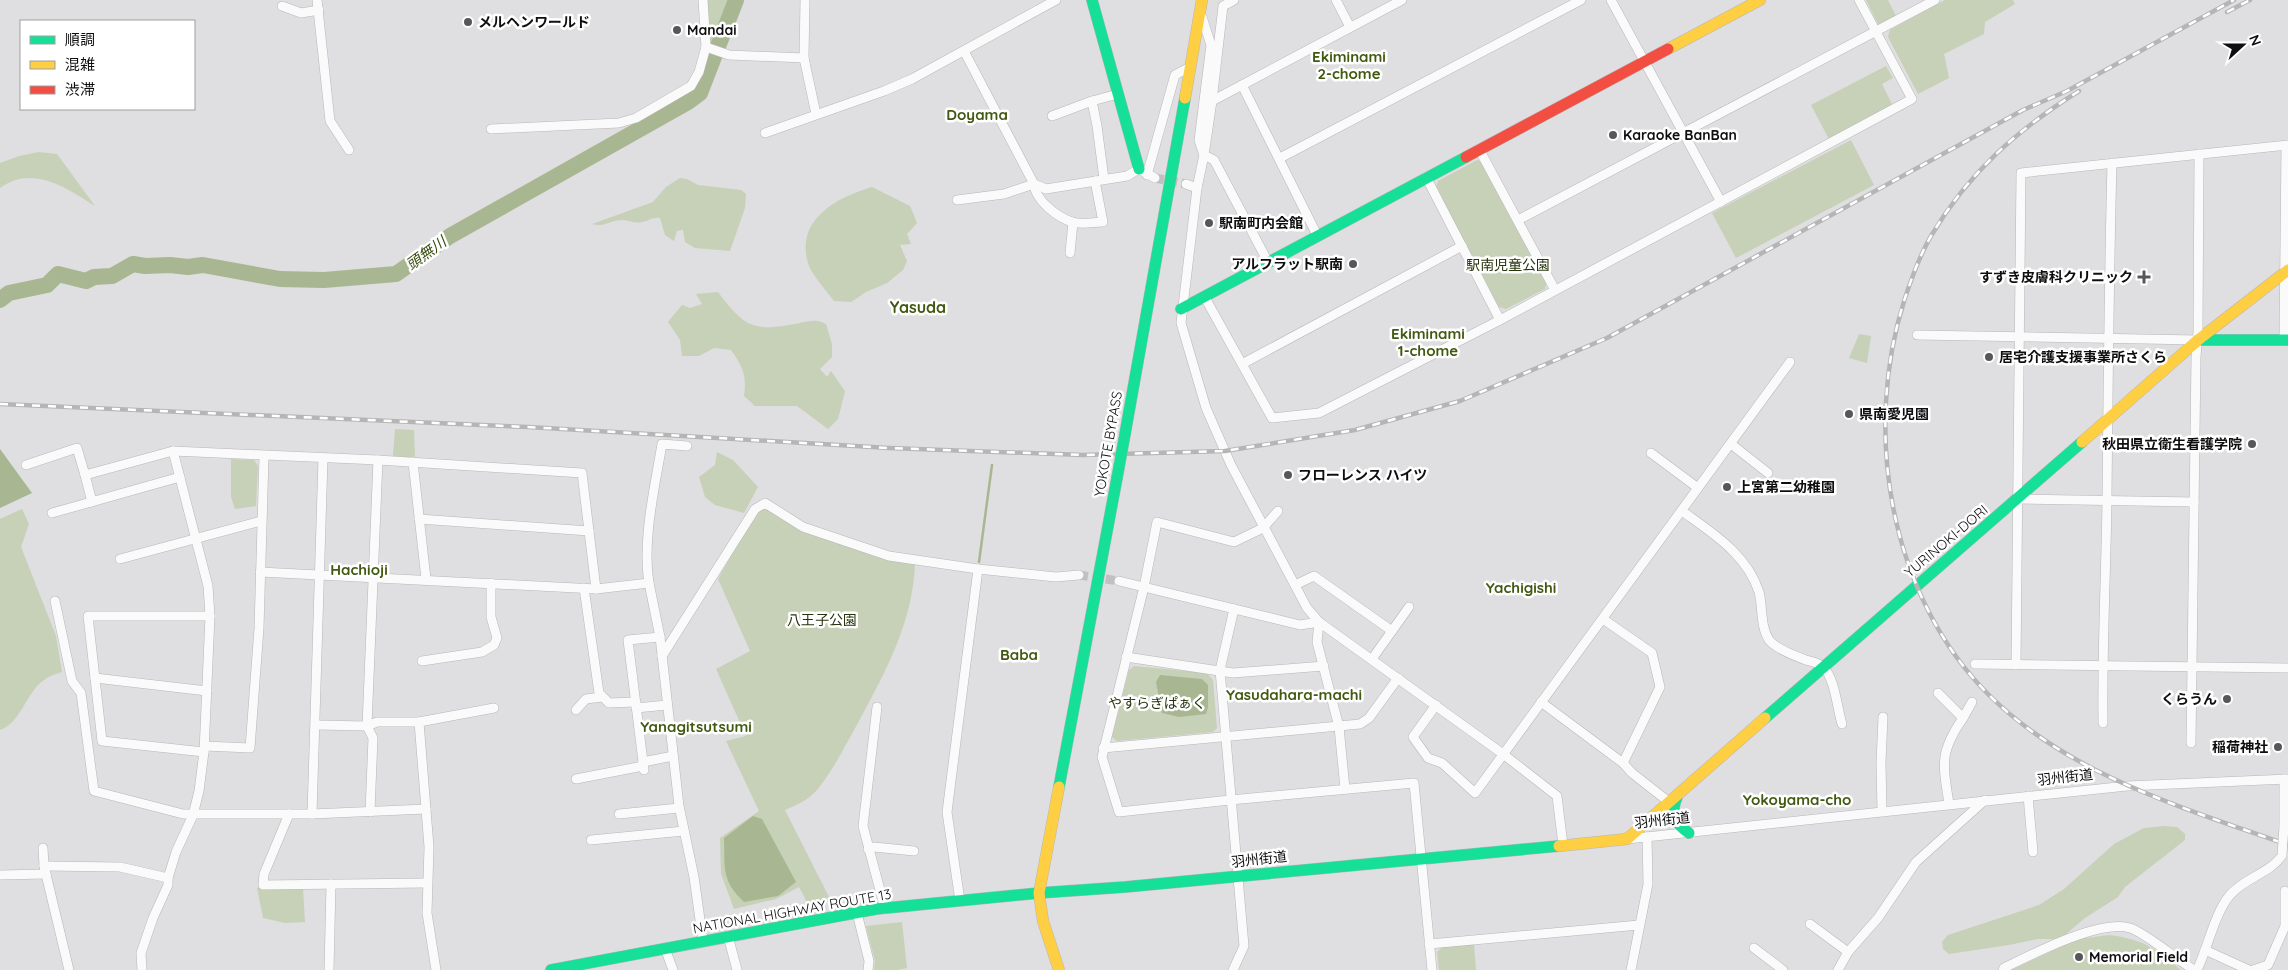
<svg xmlns="http://www.w3.org/2000/svg" width="2288" height="970" font-family="Quicksand,'Noto Sans JP',sans-serif">
<style>
.green{fill:#c6d1b8}
.water{fill:#a8b791}
.lines{fill:none;stroke-linecap:round;stroke-linejoin:round}
.stream{stroke:#a8b791;stroke-width:2.5}
.river{stroke:#a8b791;stroke-width:16}
.street-tunnel{stroke:#c0bfc2;stroke-width:9;stroke-dasharray:9 4.5;stroke-linecap:butt}
.street-casing{stroke:#b7b6b9;stroke-width:10}
.fast-casing{stroke:#b7b6b9;stroke-width:12}
.slow-casing{stroke:#b7b6b9;stroke-width:12}
.jam-casing{stroke:#b7b6b9;stroke-width:12}
.street{stroke:#fafafa;stroke-width:9}
.fast{stroke:#16e098;stroke-width:11}
.slow{stroke:#ffcf43;stroke-width:11}
.jam{stroke:#f24e42;stroke-width:11}
.rail-casing{stroke:#b5b5b6;stroke-width:4.5}
.rail{stroke:#fff;stroke-width:2.5;stroke-dasharray:8;stroke-linecap:butt}
.street-bridge-casing{stroke:#b7b6b9;stroke-width:10;stroke-linecap:butt}
.fast-bridge-casing{stroke:#b7b6b9;stroke-width:12;stroke-linecap:butt}
.street-bridge{stroke:#fafafa;stroke-width:9}
.fast-bridge{stroke:#16e098;stroke-width:11}
.poi-dot{fill:#575758;stroke:#fff;stroke-width:2}
.labels{text-anchor:middle;dominant-baseline:central;stroke-width:5;stroke-linejoin:round;paint-order:stroke}
.poi-label{font-size:14px;font-weight:bold;fill:#0e0e0f;stroke:#fff;text-anchor:start}
.park-label{font-size:14px;fill:#26340b;stroke:#fff}
.street-label{font-size:14px;fill:#0e0e0f;stroke:#fff}
.neighbourhood-label{font-size:15px;font-weight:bold;fill:#415910;stroke:#fff}
.water-label{font-size:15px;font-style:italic;fill:#384d10;stroke:#fff}
.quarter-label{font-size:16px;font-weight:bold;fill:#415910;stroke:#fff}
</style>
<rect width="100%" height="100%" fill="#dfdee1"/>
<!-- green -->
<g class="green">
<path d="M 707,0 L 730,0 L 714,42 L 710,42 Z"/>
<path d="M 1866,0 L 1888,0 L 1896,16 L 1879,26 Z"/>
<path d="M 1945,0 L 2013,0 L 2015,4 L 1985,22 L 1984,34 L 1944,54 L 1949,78 L 1918,94 L 1888,37 L 1890,30 Z"/>
<path d="M 1886,66 L 1893,78 L 1882,84 L 1893,106 L 1829,139 L 1811,105 Z"/>
<path d="M 1851,140 L 1874,185 L 1736,258 L 1712,213 Z"/>
<path d="M 39,152 L 57,154 L 95,206 C 67,188 32,164 0,188 L 0,163 L 19,156 Z"/>
<path d="M 1477,160 L 1483,162 L 1547,281 L 1545,289 L 1506,309 L 1499,307 L 1436,187 L 1438,181 Z"/>
<path d="M 680,178 L 687,179 L 698,185 L 741,190 L 746,194 L 745,208 L 730,251 L 695,248 L 685,242 L 683,230 L 677,231 L 674,241 L 665,235 L 660,218 C 652,217 649,221 642,222 C 634,224 629,220 622,220 C 611,220 603,228 592,224 L 653,202 L 666,187 Z"/>
<path d="M 872,187 L 910,206 L 917,223 L 907,234 L 911,244 L 900,245 L 907,261 L 903,270 L 887,283 L 866,292 L 851,302 L 834,301 C 827,291 811,274 808,263 C 795,219 838,197 872,187 Z"/>
<path d="M 718,292 C 746,329 754,332 800,323 C 810,321 817,319 826,324 L 832,344 L 832,357 L 820,369 L 827,377 L 831,371 L 845,391 L 838,419 L 828,429 L 797,406 L 755,406 L 744,396 C 747,376 743,367 731,350 L 714,348 L 699,356 L 682,356 L 680,340 L 668,322 L 682,305 L 690,308 L 702,304 L 696,294 Z"/>
<path d="M 1859,334 L 1871,336 L 1867,363 L 1849,358 Z"/>
<path d="M 395,429 L 414,430 L 415,458 L 393,456 Z"/>
<path d="M 717,452 L 733,460 L 758,487 L 744,513 L 715,505 L 705,497 L 699,477 L 715,465 Z"/>
<path d="M 231,459 L 254,460 L 258,466 L 256,506 L 235,509 L 231,497 Z"/>
<path d="M 763,508 L 767,508 L 799,528 L 869,554 L 915,564 C 913,621 886,671 859,721 C 846,744 834,769 817,790 C 808,800 797,805 785,810 L 831,901 L 809,906 L 799,887 L 776,899 L 734,909 L 721,874 L 720,838 L 759,811 L 726,741 L 746,736 L 716,669 L 750,651 L 718,579 L 755,513 Z"/>
<path d="M 22,509 L 29,524 L 21,547 L 56,636 L 62,672 C 56,674 49,676 44,680 C 26,692 21,723 0,730 L 0,519 Z"/>
<path d="M 1134,666 L 1207,673 L 1213,680 L 1217,728 L 1213,732 L 1117,741 L 1112,737 L 1129,670 Z"/>
<path d="M 2164,826 L 2177,827 L 2185,834 L 2185,840 L 2125,887 L 2118,897 L 2085,918 L 2065,935 L 2054,939 L 2038,939 L 2009,945 L 1949,954 L 1943,949 L 1942,942 L 1948,935 L 2039,905 L 2064,889 L 2114,844 L 2144,828 Z"/>
<path d="M 257,888 L 303,889 L 305,922 L 285,923 L 263,918 Z"/>
<path d="M 902,922 L 907,968 L 898,970 L 874,970 L 875,961 L 866,926 Z"/>
<path d="M 2109,935 C 2143,939 2156,949 2181,970 L 2011,970 L 2078,939 Z"/>
<path d="M 1474,944 L 1476,970 L 1439,970 L 1437,952 L 1442,947 Z"/>
</g>
<!-- water -->
<g class="water">
<path d="M 0,449 L 32,493 L 0,508 Z"/>
<path d="M 1160,675 L 1202,679 L 1208,685 L 1208,707 L 1206,714 L 1179,717 L 1162,713 L 1156,682 Z"/>
<path d="M 753,816 L 762,819 L 796,882 L 778,896 L 744,902 C 721,880 725,868 724,838 Z"/>
</g>
<g class="lines">
<!-- stream -->
<path class="stream" d="M 979,562 L 992,465"/>
<!-- river -->
<path class="river" d="M 0,300 L 9,293 L 47,285 L 58,274 L 86,281 L 94,277 L 112,276 L 133,264 L 145,266 L 170,265 L 188,267 L 203,265 L 280,279 L 324,280 L 396,274 L 450,236 L 688,102 L 700,93 L 736,0"/>
<!-- street-tunnel -->
<g class="street-tunnel">
<path d="M 1155,178 L 1186,184"/>
<path d="M 1079,575 L 1119,581"/>
</g>
<!-- street casing -->
<g class="street-casing">
<g id="street">
<path d="M 317,0 L 330,121 L 349,150"/>
<path d="M 703,0 L 706,47 L 729,55 L 804,58"/>
<path d="M 805,0 L 804,58 L 816,114"/>
<path d="M 1234,0 L 1223,6 L 1212,101 L 1204,155 L 1197,188 L 1181,323 L 1206,408 L 1231,465 L 1307,608 L 1319,622 L 1503,754 L 1557,796 L 1563,845"/>
<path d="M 1336,0 L 1350,27"/>
<path d="M 1611,0 L 1721,202"/>
<path d="M 282,6 L 301,13 L 319,10"/>
<path d="M 1202,17 L 1211,45 L 1199,140 L 1204,155 L 1214,160 L 1268,262"/>
<path d="M 964,51 L 1034,184 L 1046,189 L 1127,176 L 1139,169 L 1155,178"/>
<path d="M 1242,85 L 1317,235"/>
<path d="M 1212,101 L 1402,0"/>
<path d="M 1052,116 L 1092,101"/>
<path d="M 491,129 L 619,123 L 636,118 L 691,86 L 699,72 L 706,47"/>
<path d="M 765,133 L 884,91 L 912,79 L 1056,0"/>
<path d="M 1479,149 L 1555,290"/>
<path d="M 1280,158 L 1581,0"/>
<path d="M 1147,175 L 1175,75 L 1190,67"/>
<path d="M 1426,177 L 1500,320"/>
<path d="M 1104,179 L 1097,126 L 1092,101 L 1118,94"/>
<path d="M 1186,184 L 1197,188"/>
<path d="M 957,200 L 1004,194 L 1034,184 C 1035,200 1057,217 1072,222 C 1081,225 1094,222 1103,222 L 1095,181"/>
<path d="M 1518,220 L 1935,0"/>
<path d="M 1070,253 L 1073,222"/>
<path d="M 1204,296 L 1272,418 L 1319,413 L 1500,320 L 1912,99 L 1859,0"/>
<path d="M 1917,335 L 2198,340"/>
<path d="M 2284,340 L 2286,146"/>
<path d="M 1242,364 L 1462,246"/>
<path d="M 1731,444 L 1768,473"/>
<path d="M 1651,453 L 1698,488"/>
<path d="M 413,462 L 426,579"/>
<path d="M 26,465 L 77,448 L 85,475 L 173,451 L 378,460 L 582,473 L 596,589"/>
<path d="M 85,475 L 92,502"/>
<path d="M 2018,499 L 2194,502"/>
<path d="M 1278,511 L 1263,528 L 1234,542 L 1157,522 L 1144,587 L 1102,757 L 1119,812 L 1230,800 L 1414,783 L 1432,970"/>
<path d="M 1682,511 C 1712,533 1747,554 1759,592 C 1763,607 1760,626 1769,640 C 1776,649 1795,656 1806,660 C 1812,662 1818,662 1823,667 C 1835,678 1837,708 1842,724"/>
<path d="M 52,513 L 180,477"/>
<path d="M 419,519 L 589,531"/>
<path d="M 120,559 L 261,521"/>
<path d="M 260,572 L 596,589 L 649,583 L 660,637 L 679,806 L 694,877 L 703,941"/>
<path d="M 1119,581 L 1300,625 L 1319,622"/>
<path d="M 649,583 C 642,540 655,486 662,444 L 687,446"/>
<path d="M 1295,585 L 1314,576 L 1392,631"/>
<path d="M 584,588 L 599,693 L 609,703 L 636,702"/>
<path d="M 55,601 L 72,681 L 81,693 L 94,791 L 183,814 L 312,814 L 426,809"/>
<path d="M 1603,619 L 1652,653 L 1660,687 L 1623,763"/>
<path d="M 1319,622 L 1317,642 L 1339,727 L 1345,789"/>
<path d="M 662,656 L 755,509 L 765,503 L 803,527 L 889,556 L 978,569 L 1056,577 L 1079,575"/>
<path d="M 1126,657 L 1233,673 L 1324,666"/>
<path d="M 1372,659 L 1409,607"/>
<path d="M 422,661 L 482,652 L 494,645 L 497,638 L 491,617 L 491,583"/>
<path d="M 1975,664 L 2288,668"/>
<path d="M 2016,665 L 2021,173 L 2288,145"/>
<path d="M 95,678 L 207,691"/>
<path d="M 1938,693 L 1963,718 C 1939,753 1943,764 1949,804"/>
<path d="M 1541,702 L 1623,763 L 1632,773 L 1669,802"/>
<path d="M 1436,705 L 1413,737 L 1428,758 L 1442,763 L 1475,793 L 1790,362"/>
<path d="M 877,707 L 863,826 L 885,909"/>
<path d="M 636,708 L 667,705"/>
<path d="M 576,710 L 586,699 L 602,697"/>
<path d="M 1963,718 L 1972,702"/>
<path d="M 419,722 L 429,847 L 427,913 L 436,970"/>
<path d="M 2103,723 C 2102,648 2106,574 2107,500 C 2108,388 2109,276 2112,163"/>
<path d="M 316,725 L 367,726 L 377,722 L 419,722 L 494,708"/>
<path d="M 2191,743 L 2196,357 L 2198,331 L 2199,154"/>
<path d="M 205,746 L 250,748 L 259,628 L 264,457"/>
<path d="M 1103,748 L 1360,724 L 1369,718 L 1398,678"/>
<path d="M 204,752 L 102,741 L 88,616 L 210,616"/>
<path d="M 643,762 L 673,756"/>
<path d="M 644,770 L 628,640 L 660,637"/>
<path d="M 576,779 L 643,766"/>
<path d="M 2028,796 L 2033,852"/>
<path d="M 1882,811 L 1881,763 L 1883,717"/>
<path d="M 370,812 L 373,738 L 367,726 L 378,460"/>
<path d="M 289,814 L 264,874 L 263,885 L 427,883"/>
<path d="M 312,814 L 323,459"/>
<path d="M 619,814 L 679,808"/>
<path d="M 2284,826 L 2284,779"/>
<path d="M 1627,839 L 2127,786 L 2288,779"/>
<path d="M 591,840 L 684,831"/>
<path d="M 43,848 L 44,866 L 69,970"/>
<path d="M 868,849 L 874,847 L 914,851"/>
<path d="M 44,866 L 120,867 L 168,878"/>
<path d="M 0,875 L 46,874"/>
<path d="M 960,901 L 947,812 L 978,569"/>
<path d="M 857,913 L 869,961 L 868,970"/>
<path d="M 1810,924 L 1848,952"/>
<path d="M 728,936 L 737,970"/>
<path d="M 1429,944 L 1639,925"/>
<path d="M 665,948 L 673,970"/>
<path d="M 1754,948 L 1783,970"/>
<path d="M 2205,950 L 2249,970"/>
<path d="M 142,970 L 141,953 L 153,918 L 168,885 L 168,878 L 176,852 L 193,815 L 199,791 L 204,752 L 210,616 L 208,586 L 173,451"/>
<path d="M 329,970 L 331,884"/>
<path d="M 1233,970 L 1244,946 L 1220,670 L 1234,609"/>
<path d="M 1631,970 L 1648,884 L 1647,837"/>
<path d="M 1838,970 L 1848,952 L 1878,918 L 1916,862 L 1985,800"/>
<path d="M 2003,970 L 2004,968 C 2033,954 2100,919 2130,928 C 2144,932 2179,961 2194,970"/>
<path d="M 2197,970 C 2208,948 2214,914 2230,895 C 2244,878 2271,873 2282,855"/>
<path d="M 2253,970 L 2268,965 L 2285,926 L 2285,891"/>
</g>
</g>
<!-- fast casing -->
<g class="fast-casing">
<g id="fast">
<path d="M 1092,0 L 1139,169"/>
<path d="M 1181,309 L 1466,157"/>
<path d="M 2198,340 L 2288,340"/>
<path d="M 1125,434 L 1185,98"/>
<path d="M 1765,718 L 2082,442"/>
<path d="M 1059,787 L 1117,478"/>
<path d="M 1677,797 C 1670,813 1675,824 1689,833"/>
<path d="M 1039,893 L 1125,887 L 1559,846"/>
<path d="M 551,970 L 876,909 L 1039,893"/>
</g>
</g>
<!-- slow casing -->
<g class="slow-casing">
<g id="slow">
<path d="M 1668,49 L 1760,0"/>
<path d="M 1185,98 L 1202,0"/>
<path d="M 2082,442 L 2198,340 L 2288,270"/>
<path d="M 1059,787 L 1039,893 L 1043,921 L 1059,970"/>
<path d="M 1559,846 L 1627,839 L 1765,718"/>
</g>
</g>
<!-- jam casing -->
<g class="jam-casing">
<path id="jam" d="M 1466,157 L 1668,49"/>
</g>
<!-- street -->
<use href="#street" class="street"/>
<!-- fast -->
<use href="#fast" class="fast"/>
<!-- slow -->
<use href="#slow" class="slow"/>
<!-- jam -->
<use href="#jam" class="jam"/>
<!-- rail casing -->
<g class="rail-casing">
<g id="rail">
<path d="M 2227,12 L 2250,0"/>
<path d="M 2079,91 C 2017,130 1969,172 1931,236 C 1920,255 1912,277 1905,298 C 1862,431 1889,597 1991,697 C 2072,776 2184,808 2288,845"/>
<path d="M 0,404 L 528,427 L 889,448 L 1083,455 L 1225,451 L 1355,430 L 1460,401 L 1607,338 L 2023,110 L 2067,91 L 2234,0"/>
</g>
</g>
<!-- rail -->
<use href="#rail" class="rail"/>
<!-- street-bridge casing -->
<g class="street-bridge-casing">
<path id="street-bridge" d="M 2282,855 L 2284,826"/>
</g>
<!-- fast-bridge casing -->
<g class="fast-bridge-casing">
<path id="fast-bridge" d="M 1117,478 L 1125,434"/>
</g>
<!-- street-bridge -->
<use href="#street-bridge" class="street-bridge"/>
<!-- fast-bridge -->
<use href="#fast-bridge" class="fast-bridge"/>
</g>
<!-- markers -->
<g class="poi-dot">
<circle cx="468" cy="22" r="5"/>
<circle cx="677" cy="30" r="5"/>
<circle cx="1613" cy="135" r="5"/>
<circle cx="1209" cy="223" r="5"/>
<circle cx="1353" cy="264" r="5"/>
<path d="M2141.5 269.5h5v5h5v5h-5v5h-5v-5h-5v-5h5z"/>
<circle cx="1989" cy="357" r="5"/>
<circle cx="1849" cy="414" r="5"/>
<circle cx="2252" cy="444" r="5"/>
<circle cx="1288" cy="475" r="5"/>
<circle cx="1727" cy="487" r="5"/>
<circle cx="2227" cy="699" r="5"/>
<circle cx="2278" cy="747" r="5"/>
<circle cx="2079" cy="957" r="5"/>
</g>
<g class="labels">
<!-- poi labels -->
<g class="poi-label">
<text x="478" y="22">メルヘンワールド</text>
<text x="687" y="30">Mandai</text>
<text x="1623" y="135">Karaoke BanBan</text>
<text x="1219" y="223">駅南町内会館</text>
<text x="1343" y="264" text-anchor="end">アルフラット駅南</text>
<text x="2133" y="277" text-anchor="end">すずき皮膚科クリニック</text>
<text x="1999" y="357">居宅介護支援事業所さくら</text>
<text x="1859" y="414">県南愛児園</text>
<text x="2242" y="444" text-anchor="end">秋田県立衛生看護学院</text>
<text x="1298" y="475">フローレンス ハイツ</text>
<text x="1737" y="487">上宮第二幼稚園</text>
<text x="2217" y="699" text-anchor="end">くらうん</text>
<text x="2268" y="747" text-anchor="end">稲荷神社</text>
<text x="2089" y="957">Memorial Field</text>
</g>
<!-- park labels -->
<g class="park-label">
<text x="1508" y="265">駅南児童公園</text>
<text x="822" y="620">八王子公園</text>
<text x="1157" y="703">やすらぎぱぁく</text>
</g>
<!-- street labels -->
<g class="street-label">
<text transform="translate(1108 444) rotate(-80)">YOKOTE BYPASS</text>
<text transform="translate(1946 541) rotate(-40)">YURINOKI-DORI</text>
<text transform="translate(2065 777) rotate(-6)">羽州街道</text>
<text transform="translate(1662 820) rotate(-6)">羽州街道</text>
<text transform="translate(1259 859) rotate(-6)">羽州街道</text>
<text transform="translate(792 911) rotate(-10)">NATIONAL HIGHWAY ROUTE 13</text>
</g>
<!-- neighbourhood labels -->
<g class="neighbourhood-label">
<text x="1349" y="56">Ekiminami<tspan x="1349" dy="17">2-chome</tspan></text>
<text x="977" y="114">Doyama</text>
<text x="1428" y="333">Ekiminami<tspan x="1428" dy="17">1-chome</tspan></text>
<text x="359" y="569">Hachioji</text>
<text x="1521" y="587">Yachigishi</text>
<text x="1019" y="654">Baba</text>
<text x="1294" y="694">Yasudahara-machi</text>
<text x="696" y="726">Yanagitsutsumi</text>
<text x="1797" y="799">Yokoyama-cho</text>
</g>
<!-- water labels -->
<g class="water-label">
<text transform="translate(426 253) rotate(-36)">頭無川</text>
</g>
<!-- quarter labels -->
<g class="quarter-label">
<text x="918" y="307">Yasuda</text>
</g>
</g>
<!-- legend -->
<rect x="20" y="20" width="175" height="90" fill="#ffffff" stroke="#9f9f9f"/>
<rect x="30" y="36" width="25" height="8" fill="#16e098" stroke="#9f9f9f"/>
<text x="65" y="45" font-size="15" fill="#0e0e0f">順調</text>
<rect x="30" y="61" width="25" height="8" fill="#ffcf43" stroke="#9f9f9f"/>
<text x="65" y="70" font-size="15" fill="#0e0e0f">混雑</text>
<rect x="30" y="86" width="25" height="8" fill="#f24e42" stroke="#9f9f9f"/>
<text x="65" y="95" font-size="15" fill="#0e0e0f">渋滞</text>
<!-- north arrow -->
<g transform="translate(2243 45) rotate(69)" stroke="#ffffff" stroke-width="4" paint-order="stroke">
<path d="M0-4L9 19L0 12L-9 19Z" fill="#0e0e0f"/>
<text y="-8" font-size="14" font-weight="bold" text-anchor="middle" fill="#0e0e0f">N</text>
</g>
</svg>
